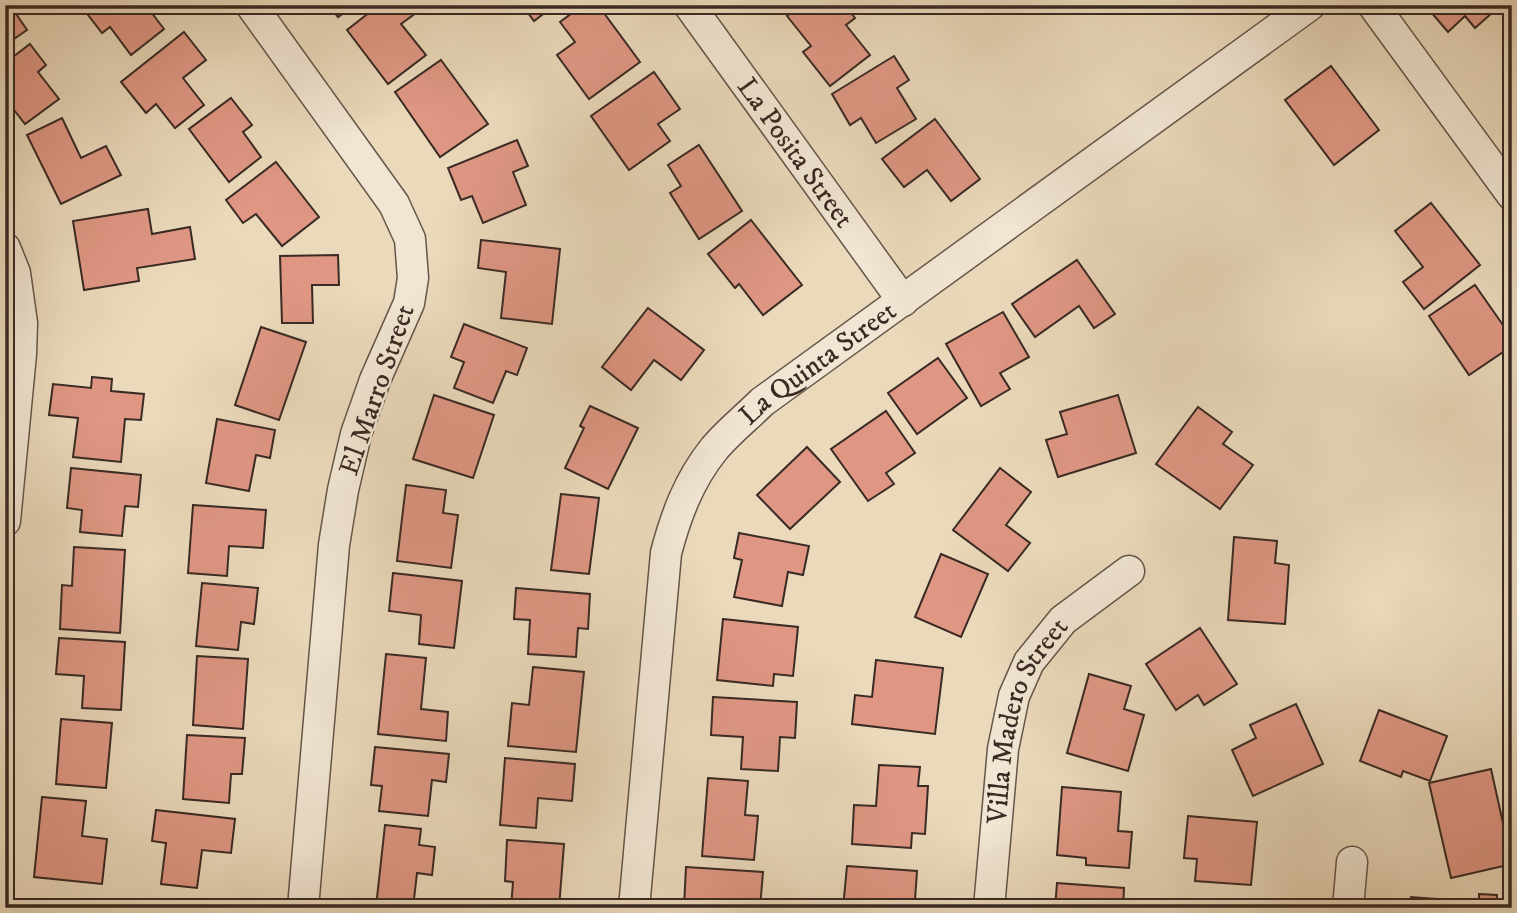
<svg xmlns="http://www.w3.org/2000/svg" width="1517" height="913" font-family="'IM FELL DW Pica',serif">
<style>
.building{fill:#df9784;stroke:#392a24;stroke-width:2}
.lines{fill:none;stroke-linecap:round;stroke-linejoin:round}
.minor-casing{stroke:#65564a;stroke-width:33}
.minor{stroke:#f1e6d3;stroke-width:30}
.labels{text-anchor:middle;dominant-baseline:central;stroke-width:5;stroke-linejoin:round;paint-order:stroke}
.street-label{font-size:28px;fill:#392a24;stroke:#f1e6d3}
</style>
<rect width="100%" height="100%" fill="#ead9bb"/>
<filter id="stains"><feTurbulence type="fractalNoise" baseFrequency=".00286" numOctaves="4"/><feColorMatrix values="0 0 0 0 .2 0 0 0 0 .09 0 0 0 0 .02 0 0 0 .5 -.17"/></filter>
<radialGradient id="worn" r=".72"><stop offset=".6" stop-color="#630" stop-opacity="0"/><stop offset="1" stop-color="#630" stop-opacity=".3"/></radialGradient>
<!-- building -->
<g class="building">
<path d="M 5,5 L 10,5 L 27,30 L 5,45 Z"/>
<path d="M 93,5 L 160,5 L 151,12 L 164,29 L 131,55 L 110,27 L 102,33 L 85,11 Z"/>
<path d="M 329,5 L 355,5 L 338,17 Z"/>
<path d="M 379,5 L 410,5 L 416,13 L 401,24 L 426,55 L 388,84 L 347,30 Z"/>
<path d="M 522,5 L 555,5 L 534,21 Z"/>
<path d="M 583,5 L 598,5 L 640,62 L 589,99 L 557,55 L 575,42 L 560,22 Z"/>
<path d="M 800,5 L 845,5 L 855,18 L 846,25 L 870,55 L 830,86 L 803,52 L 811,46 L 787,16 Z"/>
<path d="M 1425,5 L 1501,5 L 1475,28 L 1465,16 L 1448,32 Z"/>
<path d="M 184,32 L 206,60 L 183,78 L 204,105 L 175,128 L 156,104 L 146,113 L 121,82 Z"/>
<path d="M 30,44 L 46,65 L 38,72 L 59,99 L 25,124 L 11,106 L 5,110 L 5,63 Z"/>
<path d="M 894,56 L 909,80 L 897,88 L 916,119 L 876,143 L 861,118 L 850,125 L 832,94 Z"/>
<path d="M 441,60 L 488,124 L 440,157 L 395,92 Z"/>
<path d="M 1331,66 L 1379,130 L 1334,165 L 1285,100 Z"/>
<path d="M 654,72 L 680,109 L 658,124 L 670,141 L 629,170 L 591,116 Z"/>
<path d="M 231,98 L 252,125 L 243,132 L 261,157 L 229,182 L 189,129 Z"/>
<path d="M 62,118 L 81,158 L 106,146 L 121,175 L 61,204 L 27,135 Z"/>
<path d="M 935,119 L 980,179 L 951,201 L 927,170 L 904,187 L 882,159 Z"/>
<path d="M 517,140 L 528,166 L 513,172 L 526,205 L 483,223 L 472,196 L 461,200 L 448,168 Z"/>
<path d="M 699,145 L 742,211 L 699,239 L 670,193 L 681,186 L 668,165 Z"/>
<path d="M 276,162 L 319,217 L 282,246 L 256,214 L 243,223 L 226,200 Z"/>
<path d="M 1431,203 L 1480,265 L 1424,309 L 1403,282 L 1423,267 L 1395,231 Z"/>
<path d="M 148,209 L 152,234 L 190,227 L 195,259 L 137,268 L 139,281 L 84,290 L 73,221 Z"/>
<path d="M 751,220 L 802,285 L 763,315 L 739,284 L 735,288 L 708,254 Z"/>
<path d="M 481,240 L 560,249 L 552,324 L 501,318 L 506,272 L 478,268 Z"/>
<path d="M 338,255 L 339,285 L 312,285 L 313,323 L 282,323 L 280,256 Z"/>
<path d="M 1077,260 L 1115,314 L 1094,328 L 1079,306 L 1035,337 L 1012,304 Z"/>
<path d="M 1475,285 L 1512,338 L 1512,346 L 1469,375 L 1429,316 Z"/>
<path d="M 648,308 L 704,350 L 681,380 L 654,360 L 631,390 L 602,367 Z"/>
<path d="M 1003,312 L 1029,357 L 1000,373 L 1010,389 L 981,406 L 946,344 Z"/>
<path d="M 464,324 L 527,348 L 517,375 L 506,371 L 493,403 L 454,388 L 464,362 L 451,357 Z"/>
<path d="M 261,327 L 306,342 L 279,420 L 235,405 Z"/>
<path d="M 938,358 L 967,398 L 917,434 L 888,393 Z"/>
<path d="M 92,377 L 112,379 L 111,391 L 144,394 L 141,420 L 125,419 L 121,462 L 73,457 L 78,418 L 49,415 L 53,384 L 91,388 Z"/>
<path d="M 434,395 L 494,415 L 473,478 L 413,459 Z"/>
<path d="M 1118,395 L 1136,453 L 1058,477 L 1046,440 L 1067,434 L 1060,412 Z"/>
<path d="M 590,406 L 638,428 L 608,489 L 565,468 L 584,428 L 580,426 Z"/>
<path d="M 1198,407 L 1232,432 L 1223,444 L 1253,465 L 1220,509 L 1156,464 Z"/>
<path d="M 886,411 L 915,453 L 886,473 L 894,484 L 868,501 L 831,449 Z"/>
<path d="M 217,419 L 275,430 L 270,458 L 256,455 L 249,491 L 206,483 Z"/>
<path d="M 807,447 L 840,482 L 790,529 L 757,495 Z"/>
<path d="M 71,468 L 141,475 L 138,507 L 125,506 L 122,536 L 80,532 L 82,510 L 67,508 Z"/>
<path d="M 1000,468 L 1031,492 L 1006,525 L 1030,543 L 1008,571 L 953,530 Z"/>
<path d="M 406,485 L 446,490 L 443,513 L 458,515 L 451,568 L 397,561 Z"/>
<path d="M 561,494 L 599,498 L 589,574 L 551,570 Z"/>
<path d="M 193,505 L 266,510 L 263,548 L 229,546 L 227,576 L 188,573 Z"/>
<path d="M 739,533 L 809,546 L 803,575 L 788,572 L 782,606 L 734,597 L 742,560 L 734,558 Z"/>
<path d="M 1234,537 L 1277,541 L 1275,563 L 1289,565 L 1285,624 L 1228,620 Z"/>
<path d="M 74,547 L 125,550 L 120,633 L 60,629 L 62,585 L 72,586 Z"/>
<path d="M 941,554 L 988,574 L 961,637 L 915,617 Z"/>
<path d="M 393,573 L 462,581 L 454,648 L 419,644 L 421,615 L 389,611 Z"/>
<path d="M 202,583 L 258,588 L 254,624 L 241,622 L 238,650 L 196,646 Z"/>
<path d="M 516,588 L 590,594 L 588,629 L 578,628 L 576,657 L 528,654 L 530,620 L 514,619 Z"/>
<path d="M 723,619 L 798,627 L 793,676 L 774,674 L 773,686 L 717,680 Z"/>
<path d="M 1200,628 L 1237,684 L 1204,705 L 1198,695 L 1176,710 L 1146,664 Z"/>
<path d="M 59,638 L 125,642 L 121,710 L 82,708 L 84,676 L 56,674 Z"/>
<path d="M 386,654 L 426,658 L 421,709 L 448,712 L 446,741 L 378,734 Z"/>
<path d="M 197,656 L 248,659 L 243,729 L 193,725 Z"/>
<path d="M 876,660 L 943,668 L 935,734 L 852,724 L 855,695 L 872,697 Z"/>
<path d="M 533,667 L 584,672 L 576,752 L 508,746 L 512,703 L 529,705 Z"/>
<path d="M 1089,674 L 1131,686 L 1124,709 L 1144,715 L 1128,771 L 1067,753 Z"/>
<path d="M 713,697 L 797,702 L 795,738 L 780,737 L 778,771 L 741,769 L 743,737 L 711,735 Z"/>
<path d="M 1296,704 L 1323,764 L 1253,796 L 1232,750 L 1256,738 L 1250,725 Z"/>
<path d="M 1379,710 L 1447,736 L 1430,781 L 1403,771 L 1401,777 L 1360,761 Z"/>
<path d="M 61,719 L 112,723 L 106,788 L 56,784 Z"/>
<path d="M 187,735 L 245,738 L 242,774 L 231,774 L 229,803 L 183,799 Z"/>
<path d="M 375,747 L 449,754 L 446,782 L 432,780 L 428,816 L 379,811 L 382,786 L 371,785 Z"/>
<path d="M 505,758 L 575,764 L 572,801 L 538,798 L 536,828 L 500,825 Z"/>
<path d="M 879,765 L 920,767 L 918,786 L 928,786 L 925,834 L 912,833 L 911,848 L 852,844 L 854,805 L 876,806 Z"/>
<path d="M 1491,769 L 1512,864 L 1451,878 L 1429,783 Z"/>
<path d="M 708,778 L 748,781 L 745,815 L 758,816 L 754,860 L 702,856 Z"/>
<path d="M 1062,787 L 1121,792 L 1118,831 L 1132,832 L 1129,868 L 1086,865 L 1086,858 L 1057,855 Z"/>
<path d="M 42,797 L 86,801 L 82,836 L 107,839 L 102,884 L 34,877 Z"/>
<path d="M 156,810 L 235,819 L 231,853 L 202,850 L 197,888 L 161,884 L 166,843 L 152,841 Z"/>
<path d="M 1188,816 L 1257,822 L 1251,885 L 1195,881 L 1197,859 L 1184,858 Z"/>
<path d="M 385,825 L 421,829 L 419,845 L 435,847 L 432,875 L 417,873 L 413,908 L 376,907 Z"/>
<path d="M 507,840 L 564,844 L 559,908 L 511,908 L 513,882 L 505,881 Z"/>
<path d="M 847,866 L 917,871 L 915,900 L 906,899 L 905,908 L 843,908 Z"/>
<path d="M 686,867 L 763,872 L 760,908 L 684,907 Z"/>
<path d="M 1057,883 L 1124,888 L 1123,908 L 1055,908 Z"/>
<path d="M 1479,894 L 1497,895 L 1496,908 L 1410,908 L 1411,897 L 1479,902 Z"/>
</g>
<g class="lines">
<!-- minor casing -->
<g class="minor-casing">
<g id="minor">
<path d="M 251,5 L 394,204 L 410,239 L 413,278 L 409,303 L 375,380 L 356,434 L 343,490 L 334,545 L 303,908"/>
<path id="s1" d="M 689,5 L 903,301"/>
<path d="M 1373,5 L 1512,195"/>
<path d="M 5,248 L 15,273 L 22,323 L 21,354 L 5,521"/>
<path id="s2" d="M 634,908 L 666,553 C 676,515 689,480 714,449 C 728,432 746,418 762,402 L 1310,5"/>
<path id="s3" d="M 989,908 L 1003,749 L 1014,696 L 1029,662 L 1063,620 L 1129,571"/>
<path d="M 1348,908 L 1352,862"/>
</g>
</g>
<!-- minor -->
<use href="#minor" class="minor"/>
</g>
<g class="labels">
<!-- street labels -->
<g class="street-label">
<text stroke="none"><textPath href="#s1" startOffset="182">La Posita Street</textPath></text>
<text stroke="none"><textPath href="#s2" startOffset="607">La Quinta Street</textPath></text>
<text transform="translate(377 390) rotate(-71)">El Marro Street</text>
<text stroke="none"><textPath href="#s3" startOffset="194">Villa Madero Street</textPath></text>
</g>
</g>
<!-- margin -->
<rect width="1517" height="913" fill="none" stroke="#ead9bb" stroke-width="28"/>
<rect x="7" y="7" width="1503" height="899" fill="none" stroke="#392a24" stroke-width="3.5"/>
<rect x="14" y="14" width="1489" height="885" fill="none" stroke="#392a24" stroke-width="2"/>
<rect width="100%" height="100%" filter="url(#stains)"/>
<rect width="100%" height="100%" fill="url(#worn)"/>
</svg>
